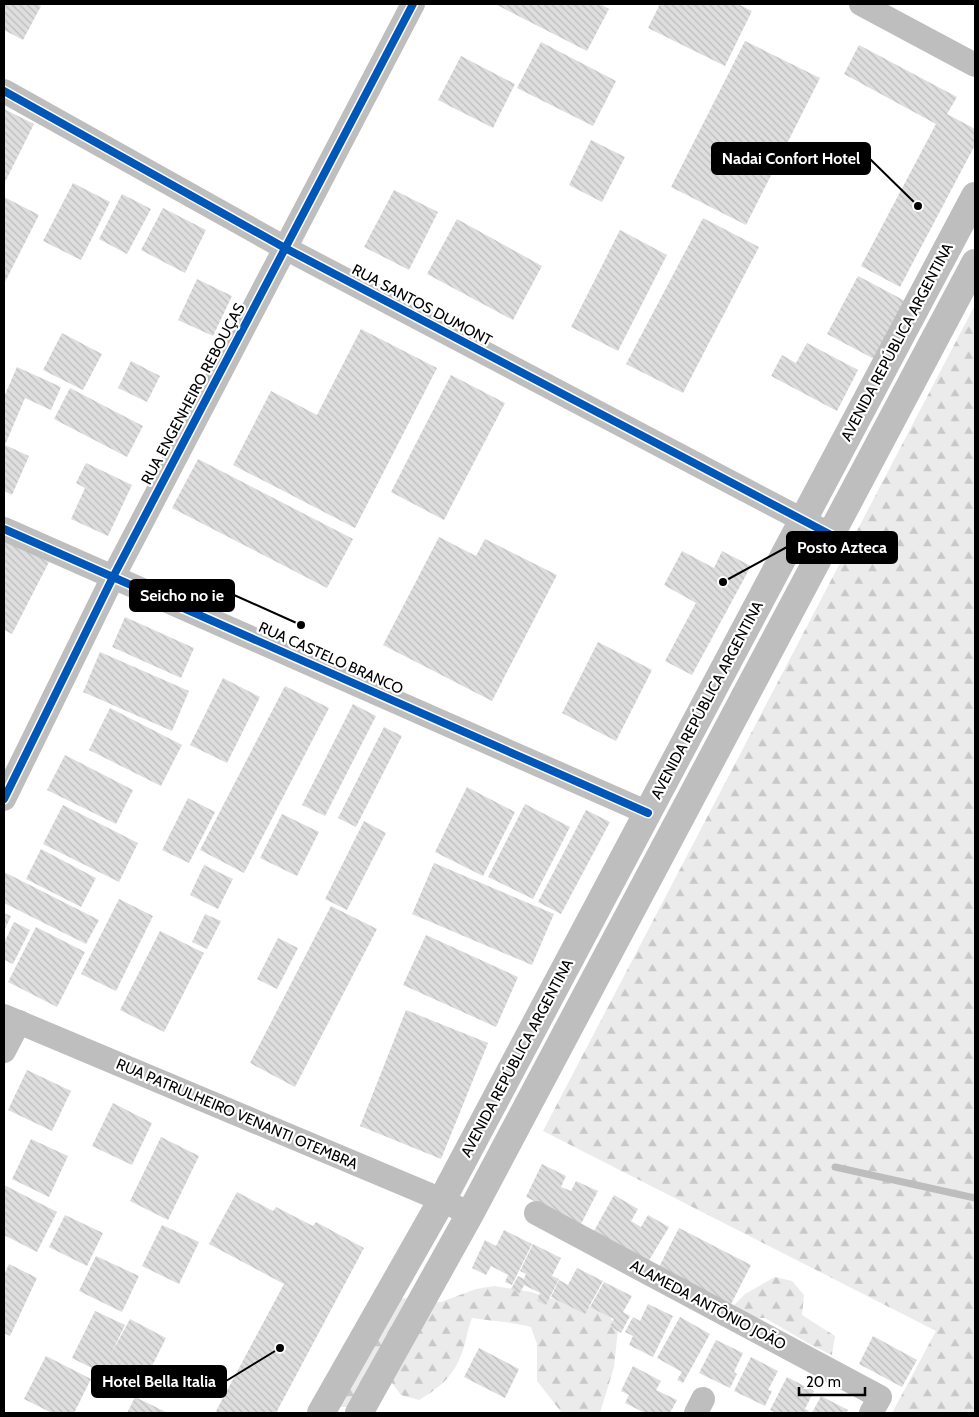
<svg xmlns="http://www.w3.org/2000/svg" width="979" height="1417" font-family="Cabin,sans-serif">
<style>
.forest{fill:url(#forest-firs)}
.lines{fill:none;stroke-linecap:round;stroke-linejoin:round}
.stream{stroke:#bdbdbd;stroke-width:7}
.building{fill:url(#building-back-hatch)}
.minor{stroke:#bebebe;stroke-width:24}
.major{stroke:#bebebe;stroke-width:28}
.cycleway-casing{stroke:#fff;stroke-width:11}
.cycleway{stroke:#0057b8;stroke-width:8}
.labels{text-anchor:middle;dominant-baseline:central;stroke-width:4.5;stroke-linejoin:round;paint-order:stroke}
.street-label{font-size:15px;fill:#000;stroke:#fff}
.leader{fill:none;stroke:#000;stroke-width:2}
.callout-dot{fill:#000;stroke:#fff;stroke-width:2}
.callout{fill:#000;stroke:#000;stroke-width:2}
.callout-label{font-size:16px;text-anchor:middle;font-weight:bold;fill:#fff}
</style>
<defs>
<pattern id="forest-firs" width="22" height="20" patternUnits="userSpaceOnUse" patternTransform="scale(1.25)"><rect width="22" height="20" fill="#ebebeb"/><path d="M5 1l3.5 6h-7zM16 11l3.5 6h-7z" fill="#c8c8c8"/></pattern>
<pattern id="building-back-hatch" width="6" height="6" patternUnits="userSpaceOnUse" patternTransform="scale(1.25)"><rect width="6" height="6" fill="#dedede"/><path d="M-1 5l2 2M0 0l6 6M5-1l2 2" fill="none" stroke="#bdbdbd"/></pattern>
</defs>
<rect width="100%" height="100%" fill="#fff"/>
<!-- forest -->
<g class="forest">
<path d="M 975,305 L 975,1413 L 892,1413 L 936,1331 L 543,1131 Z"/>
<path d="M 775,1277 L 792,1281 L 804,1295 L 802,1315 L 835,1336 L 832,1355 L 815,1347 L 765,1318 L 749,1318 L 734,1305 L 745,1294 Z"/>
<path d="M 494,1286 L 531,1292 L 549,1298 L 588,1306 L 608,1314 L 618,1329 L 614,1367 L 600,1413 L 562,1413 L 537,1381 L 537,1344 L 531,1327 C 512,1322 492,1321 472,1318 C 467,1330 466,1344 461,1355 C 453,1377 438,1389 419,1400 L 401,1395 L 388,1378 L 348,1407 L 338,1407 L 388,1307 L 404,1298 L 422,1302 L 441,1302 L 476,1289 Z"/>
</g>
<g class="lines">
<!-- stream -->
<path class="stream" d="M 835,1167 L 975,1198"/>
</g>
<!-- building -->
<g class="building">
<path d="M 4,4 L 37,4 L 41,6 L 23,40 L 4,30 Z"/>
<path d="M 495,4 L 600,4 L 609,9 L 587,51 Z"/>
<path d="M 660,4 L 738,4 L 752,11 L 725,66 L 648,28 Z"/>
<path d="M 745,41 L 820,78 L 746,225 L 671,187 Z"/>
<path d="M 541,42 L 616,81 L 593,126 L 517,88 Z"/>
<path d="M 859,45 L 957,97 L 947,114 L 975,129 L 975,145 L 900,287 L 861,266 L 936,124 L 844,74 Z"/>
<path d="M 461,56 L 515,84 L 493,128 L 438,100 Z"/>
<path d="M 4,109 L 34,124 L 4,184 Z"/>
<path d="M 591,140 L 625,157 L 602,202 L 569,185 Z"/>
<path d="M 73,183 L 110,202 L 81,260 L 43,241 Z"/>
<path d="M 394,190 L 438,212 L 409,270 L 364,247 Z"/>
<path d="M 122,194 L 151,209 L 127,254 L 99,239 Z"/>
<path d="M 4,197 L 39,215 L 4,284 Z"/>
<path d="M 163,208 L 206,230 L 185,273 L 141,250 Z"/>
<path d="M 703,218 L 759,247 L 683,393 L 626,364 Z"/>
<path d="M 457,219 L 542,266 L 513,320 L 427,274 Z"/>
<path d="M 620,230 L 667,255 L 618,351 L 571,327 Z"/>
<path d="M 858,276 L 907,302 L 876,360 L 827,334 Z"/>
<path d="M 197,279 L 232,296 L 213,336 L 178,320 Z"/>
<path d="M 361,329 L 437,368 L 355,528 L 233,465 L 271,391 L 317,415 Z"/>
<path d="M 62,333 L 102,354 L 83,390 L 43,370 Z"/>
<path d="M 807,343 L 858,370 L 837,411 L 771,376 L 782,355 L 796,363 Z"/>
<path d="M 131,361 L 160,376 L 147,402 L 118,388 Z"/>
<path d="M 17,367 L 61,387 L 51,410 L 25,398 L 5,445 L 29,456 L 12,495 L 4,491 L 4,397 Z"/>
<path d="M 451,375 L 505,403 L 444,520 L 391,492 Z"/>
<path d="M 70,388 L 143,426 L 127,457 L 54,419 Z"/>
<path d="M 198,459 L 353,539 L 327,588 L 172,508 Z"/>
<path d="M 86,463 L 132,485 L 108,536 L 71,519 L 85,488 L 76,483 Z"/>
<path d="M 439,537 L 476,556 L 485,539 L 557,575 L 492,701 L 383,645 Z"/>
<path d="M 4,539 L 49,562 L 12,634 L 4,630 Z"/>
<path d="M 682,551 L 714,568 L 722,551 L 751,566 L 692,675 L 665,661 L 696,603 L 664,585 Z"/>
<path d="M 125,617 L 194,648 L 181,678 L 112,647 Z"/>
<path d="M 598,642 L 652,670 L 616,741 L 562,713 Z"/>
<path d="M 100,652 L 189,691 L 172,731 L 83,692 Z"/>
<path d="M 223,678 L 260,697 L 227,763 L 190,745 Z"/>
<path d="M 285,686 L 329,708 L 244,873 L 200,850 Z"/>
<path d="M 353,704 L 376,716 L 325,816 L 302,805 Z"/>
<path d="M 110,708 L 182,745 L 161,786 L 89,750 Z"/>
<path d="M 384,727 L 402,736 L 356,827 L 338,818 Z"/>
<path d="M 65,755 L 133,790 L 116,824 L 47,790 Z"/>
<path d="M 467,787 L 515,812 L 483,876 L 435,852 Z"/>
<path d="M 188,798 L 215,812 L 189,863 L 162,850 Z"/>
<path d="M 525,804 L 570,827 L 533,899 L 488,877 Z"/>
<path d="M 63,805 L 138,843 L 119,882 L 43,844 Z"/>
<path d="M 586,810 L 610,822 L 561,914 L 538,902 Z"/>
<path d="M 282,814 L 319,832 L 297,876 L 260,858 Z"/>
<path d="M 364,821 L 386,833 L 347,910 L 325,899 Z"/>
<path d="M 41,849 L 96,878 L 81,907 L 26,879 Z"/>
<path d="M 434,863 L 554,914 L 532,965 L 412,914 Z"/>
<path d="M 204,865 L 233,879 L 218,909 L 190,895 Z"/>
<path d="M 4,872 L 99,920 L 86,944 L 4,903 Z"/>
<path d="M 119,899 L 153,916 L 116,991 L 81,974 Z"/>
<path d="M 331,906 L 377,929 L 295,1087 L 250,1063 Z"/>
<path d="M 4,913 L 11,916 L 4,931 Z"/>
<path d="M 205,914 L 221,921 L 207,949 L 192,942 Z"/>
<path d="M 14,922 L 30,930 L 13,964 L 4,960 L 4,943 Z"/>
<path d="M 36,927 L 85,952 L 57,1007 L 8,982 Z"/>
<path d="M 160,931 L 204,953 L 164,1032 L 120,1010 Z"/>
<path d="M 426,935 L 518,977 L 496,1027 L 403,985 Z"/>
<path d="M 278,938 L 298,948 L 277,989 L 257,979 Z"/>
<path d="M 406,1010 L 488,1043 L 441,1159 L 360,1126 Z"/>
<path d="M 27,1070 L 71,1091 L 52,1131 L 8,1110 Z"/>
<path d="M 113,1103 L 152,1123 L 132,1165 L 92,1146 Z"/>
<path d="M 161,1137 L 199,1156 L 168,1220 L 130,1201 Z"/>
<path d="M 31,1139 L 68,1156 L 49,1197 L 12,1179 Z"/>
<path d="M 542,1164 L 566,1176 L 561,1187 L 571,1191 L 576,1181 L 598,1191 L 581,1224 L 526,1197 Z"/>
<path d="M 4,1185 L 57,1212 L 37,1252 L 4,1235 Z"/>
<path d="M 237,1192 L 273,1211 L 276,1207 L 313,1226 L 316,1222 L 364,1248 L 276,1413 L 215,1413 L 284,1284 L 209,1244 Z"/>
<path d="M 614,1195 L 638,1209 L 631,1221 L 641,1227 L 648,1215 L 669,1227 L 648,1262 L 594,1231 Z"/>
<path d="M 65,1215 L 103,1233 L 87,1266 L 49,1247 Z"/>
<path d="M 162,1225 L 199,1242 L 179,1284 L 142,1266 Z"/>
<path d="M 679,1228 L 751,1265 L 730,1306 L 658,1269 Z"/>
<path d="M 504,1230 L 532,1244 L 512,1285 L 505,1282 L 508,1275 L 491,1266 L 486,1275 L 472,1268 L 485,1240 L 496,1246 Z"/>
<path d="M 533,1244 L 561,1258 L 552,1276 L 559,1279 L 546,1305 L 537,1301 L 540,1293 L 524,1285 L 520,1293 L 511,1289 L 518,1276 L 524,1279 L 526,1274 L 520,1271 Z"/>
<path d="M 96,1256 L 139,1276 L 122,1312 L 79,1291 Z"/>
<path d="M 9,1264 L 37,1278 L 10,1336 L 4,1333 L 4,1275 Z"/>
<path d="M 577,1268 L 603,1281 L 585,1314 L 551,1297 L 559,1280 L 568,1285 Z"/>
<path d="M 604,1282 L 632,1296 L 623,1312 L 630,1316 L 621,1333 L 610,1326 L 614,1319 L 590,1307 Z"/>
<path d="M 648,1304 L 673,1316 L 653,1357 L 629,1345 L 633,1336 L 625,1332 L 633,1317 L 640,1321 Z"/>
<path d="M 95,1311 L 125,1325 L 111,1354 L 130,1319 L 166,1338 L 139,1392 L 72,1358 Z"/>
<path d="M 680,1317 L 710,1334 L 683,1383 L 677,1380 L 682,1372 L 657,1358 Z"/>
<path d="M 873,1336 L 917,1360 L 902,1387 L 859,1364 Z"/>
<path d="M 716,1340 L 743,1353 L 734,1372 L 737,1374 L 730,1388 L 699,1373 Z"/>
<path d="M 479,1348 L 519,1369 L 505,1398 L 464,1377 Z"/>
<path d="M 46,1356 L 91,1379 L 74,1413 L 52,1413 L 24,1399 Z"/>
<path d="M 751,1357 L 778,1371 L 768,1390 L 772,1391 L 765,1406 L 734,1391 Z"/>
<path d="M 633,1366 L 661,1381 L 656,1390 L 677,1400 L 670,1413 L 645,1413 L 625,1403 L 629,1395 L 621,1391 Z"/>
<path d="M 787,1377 L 814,1391 L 805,1409 L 809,1411 L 808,1413 L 777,1413 L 770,1410 Z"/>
<path d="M 821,1396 L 848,1410 L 846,1413 L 812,1413 Z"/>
<path d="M 135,1397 L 166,1412 L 165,1413 L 127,1413 Z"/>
</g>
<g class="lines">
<!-- minor -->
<g class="minor">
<path d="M 861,4 L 975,65"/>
<path d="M 4,91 L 285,248 L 831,535"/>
<path d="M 4,529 L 648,813"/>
<path d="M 4,799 L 113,577 L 413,4"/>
<path d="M 4,1016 L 442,1200 L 470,1214"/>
<path d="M 4,1051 L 19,1022"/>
<path d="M 536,1213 L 880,1397 L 871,1413"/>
<path d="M 696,1413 L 703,1399"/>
</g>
<!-- major -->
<g class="major">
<path d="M 321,1413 L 442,1200 L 975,196"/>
<path d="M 359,1413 L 470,1214 L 975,263"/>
</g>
<!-- cycleway casing -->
<g class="cycleway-casing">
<g id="cycleway">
<path d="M 4,91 L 285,248 L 831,535"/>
<path d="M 4,529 L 648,813"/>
<path d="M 4,799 L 113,577 L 413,4"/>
</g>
</g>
<!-- cycleway -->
<use href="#cycleway" class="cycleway"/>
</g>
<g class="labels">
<!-- street labels -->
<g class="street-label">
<text transform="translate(422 305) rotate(28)">RUA SANTOS DUMONT</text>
<text transform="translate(897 342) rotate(-62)">AVENIDA REPÚBLICA ARGENTINA</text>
<text transform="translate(193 394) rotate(-62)">RUA ENGENHEIRO REBOUÇAS</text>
<text transform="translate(331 658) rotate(24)">RUA CASTELO BRANCO</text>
<text transform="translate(707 700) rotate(-62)">AVENIDA REPÚBLICA ARGENTINA</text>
<text transform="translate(517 1058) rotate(-62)">AVENIDA REPÚBLICA ARGENTINA</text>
<text transform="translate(237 1114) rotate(23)">RUA PATRULHEIRO VENANTI OTEMBRA</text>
<text transform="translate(708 1305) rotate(28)">ALAMEDA ANTÔNIO JOÃO</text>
</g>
</g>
<!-- callouts -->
<path class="leader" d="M918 206L870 159M723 582L787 547M301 625L234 595M280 1348L226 1381"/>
<g class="callout-dot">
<circle cx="918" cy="206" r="5"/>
<circle cx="723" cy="582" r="5"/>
<circle cx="301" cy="625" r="5"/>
<circle cx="280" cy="1348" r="5"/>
</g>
<g class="callout">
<rect x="712" y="143" width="158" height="31" rx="5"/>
<rect x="787" y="532" width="110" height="31" rx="5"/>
<rect x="130" y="580" width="104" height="31" rx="5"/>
<rect x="92" y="1366" width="134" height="31" rx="5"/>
</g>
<g class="callout-label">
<text x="791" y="164">Nadai Confort Hotel</text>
<text x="842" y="553">Posto Azteca</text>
<text x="182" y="601">Seicho no ie</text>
<text x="159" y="1387">Hotel Bella Italia</text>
</g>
<!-- border -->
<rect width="979" height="1417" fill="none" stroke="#000000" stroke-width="10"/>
<!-- scale -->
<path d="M799 1387v8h66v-8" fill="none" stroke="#000000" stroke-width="2.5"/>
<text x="806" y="1387" font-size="15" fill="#000000" stroke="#ffffff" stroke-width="4" paint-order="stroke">20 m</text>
</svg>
